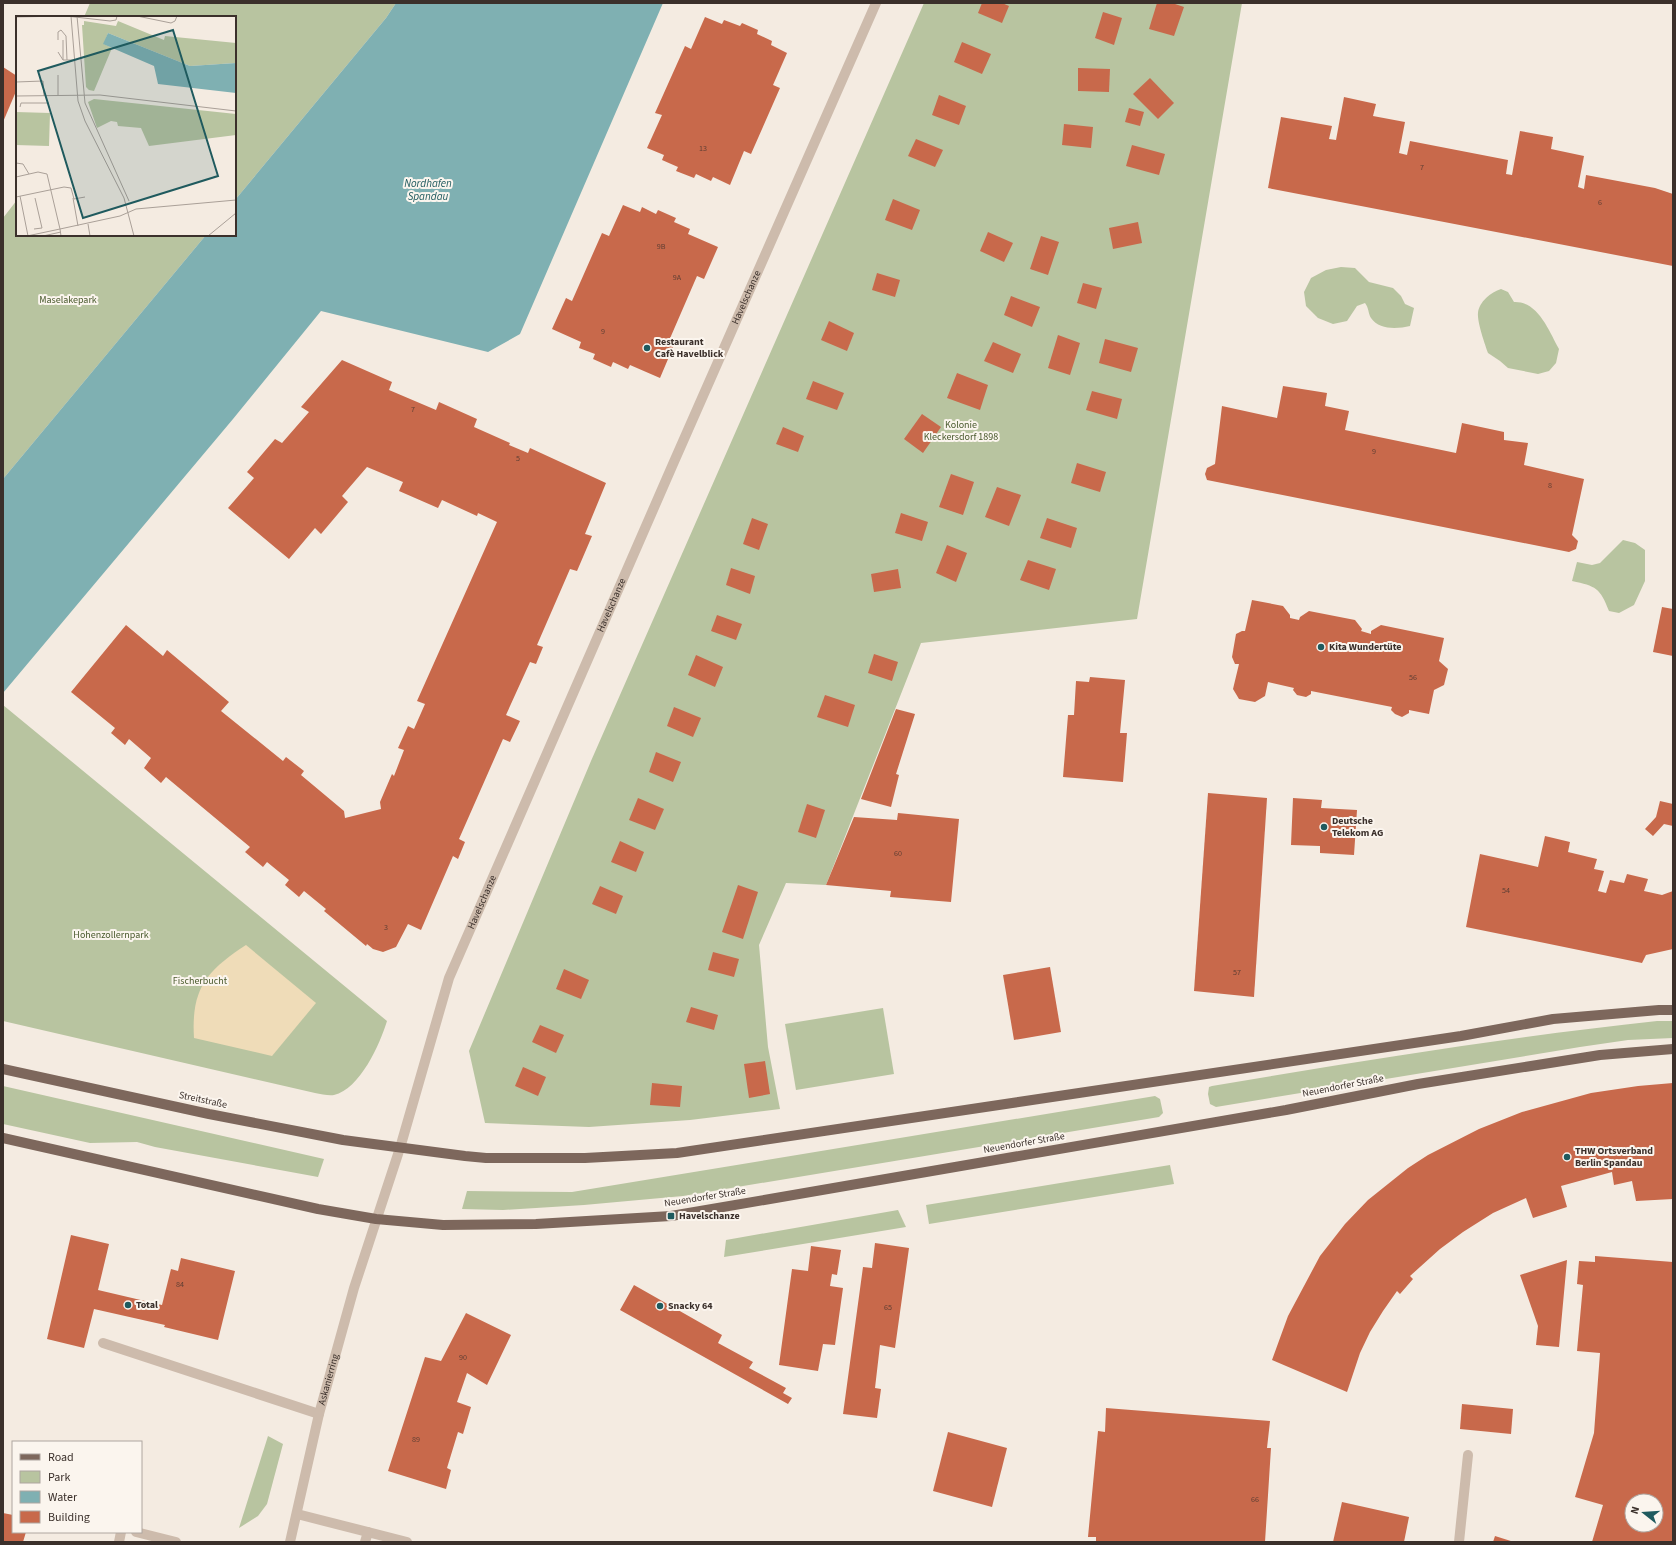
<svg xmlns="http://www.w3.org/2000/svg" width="1676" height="1545" font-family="'Source Sans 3',sans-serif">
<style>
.green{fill:#b8c4a0}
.sand{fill:#efdcb8}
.water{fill:#7fb0b2}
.building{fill:#c8694b;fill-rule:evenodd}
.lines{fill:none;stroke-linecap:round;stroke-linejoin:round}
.minor{stroke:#cdbbac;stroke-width:10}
.major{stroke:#7d675c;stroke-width:10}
.poi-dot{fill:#1f5a5e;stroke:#fbf5ee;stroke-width:1.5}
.labels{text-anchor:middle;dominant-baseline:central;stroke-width:4;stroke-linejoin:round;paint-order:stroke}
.number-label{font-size:8px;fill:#5e3e33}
.street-label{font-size:10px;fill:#3b302b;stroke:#fbf5ee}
.park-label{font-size:10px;fill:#4a5a2e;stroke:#fbf5ee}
.poi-label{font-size:10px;font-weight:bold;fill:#3b302b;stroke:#fbf5ee;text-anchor:start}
.water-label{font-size:11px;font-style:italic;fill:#1f5a5e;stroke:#fbf5ee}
.inset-road{fill:none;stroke:#aaa098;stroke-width:1}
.view{fill:#1f5a5e;fill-opacity:0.15;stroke:#1f5a5e;stroke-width:2}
.inset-edge{fill:none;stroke:#3b302b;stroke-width:2}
</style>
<rect width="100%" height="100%" fill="#f4ebe1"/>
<!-- green -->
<g class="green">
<path d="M 90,3 L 396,3 L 386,18 L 235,200 L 235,17 L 84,17 Z"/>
<path d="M 924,3 L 1242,3 L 1137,619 L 921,643 L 826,885 L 786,883 L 759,945 L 768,1047 L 780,1109 L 690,1120 L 589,1127 L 485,1123 L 469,1051 L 591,761 Z"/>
<path d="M 17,200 L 17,235 L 206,235 L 3,479 L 3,218 Z"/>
<path d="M 1341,267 L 1355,268 L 1369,282 L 1393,288 L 1401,296 L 1405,304 L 1414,308 L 1410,326 C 1397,329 1379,330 1371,318 C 1368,313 1369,308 1365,303 L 1357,306 L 1347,321 L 1333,324 L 1318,318 L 1306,306 L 1304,292 L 1311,278 L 1326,270 Z"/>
<path d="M 1501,289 L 1508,292 L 1514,302 C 1538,301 1549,331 1559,349 L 1556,363 L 1549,371 L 1538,374 L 1508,368 L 1500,361 L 1488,353 C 1485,344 1477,322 1478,313 C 1479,302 1491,292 1501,289 Z"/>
<path d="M 1623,540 L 1635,543 L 1645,550 L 1645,581 L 1634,605 L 1619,613 L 1609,611 C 1600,588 1596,586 1572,581 L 1577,562 L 1592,565 L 1600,563 Z"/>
<path d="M 3,705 L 387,1021 C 380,1044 360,1089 334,1095 C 329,1096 321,1094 315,1093 L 3,1021 Z"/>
<path d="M 883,1008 L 894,1074 L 796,1090 L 785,1024 Z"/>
<path d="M 1657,1021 L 1673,1021 L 1673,1038 L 1628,1040 L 1580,1047 L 1216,1107 L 1210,1104 L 1208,1094 L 1209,1087 L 1212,1086 C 1359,1061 1508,1037 1657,1021 Z"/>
<path d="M 3,1086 L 324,1159 L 318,1177 L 155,1147 L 137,1142 L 90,1143 L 3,1124 Z"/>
<path d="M 1155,1096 L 1160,1099 L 1163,1113 L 1159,1117 L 683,1196 L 584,1205 L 503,1210 L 462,1209 L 467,1191 L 572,1192 Z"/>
<path d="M 1170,1165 L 1174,1184 L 929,1224 L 926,1205 Z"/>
<path d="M 898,1210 L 906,1227 L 724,1257 L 726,1240 Z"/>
<path d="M 268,1436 L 283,1444 L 267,1504 L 258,1516 L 239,1528 Z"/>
</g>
<!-- sand -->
<path class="sand" d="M 246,945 L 316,1003 L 272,1056 L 194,1038 C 191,989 206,971 246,945 Z"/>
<!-- water -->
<path class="water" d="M 396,3 L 663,3 L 520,334 L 488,352 L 321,311 L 233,419 L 3,693 L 3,479 L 206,235 L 235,235 L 235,200 L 386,18 Z"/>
<!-- building -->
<g class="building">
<path d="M 982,3 L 1002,3 L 1009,6 L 1002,23 L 978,13 Z"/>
<path d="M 1157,3 L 1172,3 L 1184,7 L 1174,36 L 1149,29 Z"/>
<path d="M 1103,12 L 1122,18 L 1114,45 L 1095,38 Z"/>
<path d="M 705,17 L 722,24 L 724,20 L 740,26 L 742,23 L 758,30 L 757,34 L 772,41 L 771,45 L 787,53 L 773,85 L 780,88 L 751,154 L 744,151 L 730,185 L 713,177 L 711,181 L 696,174 L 694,178 L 676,171 L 678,167 L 662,160 L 664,155 L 647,148 L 662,115 L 655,113 L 685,46 L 691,49 Z"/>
<path d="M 962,42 L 991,54 L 982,74 L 954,62 Z"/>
<path d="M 3,67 L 17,76 L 17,89 L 3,122 Z"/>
<path d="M 1078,68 L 1110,69 L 1109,92 L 1078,91 Z"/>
<path d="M 1150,78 L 1174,103 L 1158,119 L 1133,94 Z"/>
<path d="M 939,95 L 966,106 L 959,125 L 932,115 Z"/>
<path d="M 1344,97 L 1376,104 L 1373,116 L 1405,122 L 1399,153 L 1407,155 L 1410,141 L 1508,160 L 1506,174 L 1512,175 L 1520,131 L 1553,137 L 1551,149 L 1584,156 L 1578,187 L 1584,189 L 1586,175 L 1655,188 L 1673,194 L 1673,266 L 1268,188 L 1281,117 L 1332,126 L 1329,139 L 1336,140 Z"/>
<path d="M 1129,108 L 1144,112 L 1140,126 L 1125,122 Z"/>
<path d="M 1064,124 L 1093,127 L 1091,148 L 1062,145 Z"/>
<path d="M 916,139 L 943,150 L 935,167 L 908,156 Z"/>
<path d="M 1132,145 L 1165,154 L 1159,175 L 1126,166 Z"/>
<path d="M 893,199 L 920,210 L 912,230 L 885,220 Z"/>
<path d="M 623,205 L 640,212 L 642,207 L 656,214 L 658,210 L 676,218 L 674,222 L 690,229 L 688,234 L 718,247 L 704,279 L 697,276 L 668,343 L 674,345 L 660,378 L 630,365 L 628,369 L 613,362 L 611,367 L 593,359 L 595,354 L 579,348 L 581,342 L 552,329 L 566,298 L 572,301 L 602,233 L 609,236 Z"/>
<path d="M 1138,222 L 1142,243 L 1113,249 L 1109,228 Z"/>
<path d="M 988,232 L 1013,243 L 1004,262 L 980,251 Z"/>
<path d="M 1041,236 L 1059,242 L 1048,275 L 1030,269 Z"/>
<path d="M 877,273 L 900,280 L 895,297 L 872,290 Z"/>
<path d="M 1083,283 L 1102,288 L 1096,309 L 1077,303 Z"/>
<path d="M 1011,296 L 1040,307 L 1032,327 L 1004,315 Z"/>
<path d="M 829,321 L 854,333 L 847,351 L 821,340 Z"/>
<path d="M 1058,335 L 1080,343 L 1070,375 L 1048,368 Z"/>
<path d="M 1105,339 L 1138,348 L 1131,372 L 1099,363 Z"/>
<path d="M 993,342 L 1021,354 L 1013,373 L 984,361 Z"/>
<path d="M 342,360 L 392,382 L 389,390 L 436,410 L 439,402 L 477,419 L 474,427 L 510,443 L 509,445 L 528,453 L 530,448 L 606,483 L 585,534 L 592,536 L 577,571 L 570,569 L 537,645 L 543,647 L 536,664 L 530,662 L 506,715 L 520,721 L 510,742 L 503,739 L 459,839 L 465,842 L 458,859 L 453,856 L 421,930 L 408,924 L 396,947 L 383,952 L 373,949 L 367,944 L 366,946 L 324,911 L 326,909 L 304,891 L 299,897 L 285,885 L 289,880 L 267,862 L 263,867 L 245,852 L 250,847 L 166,777 L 161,783 L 144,768 L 151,758 L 129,739 L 125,745 L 111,733 L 115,728 L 71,692 L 126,625 L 163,656 L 167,650 L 229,702 L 221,711 L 283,761 L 286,757 L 304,771 L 301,775 L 344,811 L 345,818 L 381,809 L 380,802 L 392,774 L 394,776 L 404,750 L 398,748 L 408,726 L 414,729 L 425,704 L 417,701 L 497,522 L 478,513 L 477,516 L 442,500 L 438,508 L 399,491 L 403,482 L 367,467 L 342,496 L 348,502 L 321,534 L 315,528 L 289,559 L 228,508 L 254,478 L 247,472 L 275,439 L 282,443 L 309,412 L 301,407 Z"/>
<path d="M 957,373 L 988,385 L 980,410 L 947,398 Z"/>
<path d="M 813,381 L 844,393 L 837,410 L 806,399 Z"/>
<path d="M 1283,386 L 1327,393 L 1325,406 L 1349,411 L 1345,430 L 1456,453 L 1462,423 L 1504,432 L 1504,440 L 1528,443 L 1524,465 L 1584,479 L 1572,535 L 1578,541 L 1576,549 L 1569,552 L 1207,480 L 1205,474 L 1207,468 L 1215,464 L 1222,406 L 1277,418 Z"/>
<path d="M 1092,391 L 1122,399 L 1117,419 L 1086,410 Z"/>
<path d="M 922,414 L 941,427 L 923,453 L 904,439 Z"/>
<path d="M 783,427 L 804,436 L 798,452 L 776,444 Z"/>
<path d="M 1077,463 L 1106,472 L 1100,492 L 1071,483 Z"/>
<path d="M 951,474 L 974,482 L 963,515 L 939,507 Z"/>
<path d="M 997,487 L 1021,495 L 1009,526 L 985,517 Z"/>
<path d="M 901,513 L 928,522 L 922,541 L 895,533 Z"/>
<path d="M 752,518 L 768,524 L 759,550 L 743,544 Z"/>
<path d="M 1047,518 L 1077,528 L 1071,548 L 1040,538 Z"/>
<path d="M 947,545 L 967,553 L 956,582 L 936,573 Z"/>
<path d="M 1028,560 L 1056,569 L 1049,590 L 1020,580 Z"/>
<path d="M 731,568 L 755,576 L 750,594 L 726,585 Z"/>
<path d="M 898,569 L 901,588 L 874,592 L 871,574 Z"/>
<path d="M 1252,600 L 1283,606 L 1290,615 L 1290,618 L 1299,620 L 1300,617 L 1309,611 L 1355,620 L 1362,629 L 1361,631 L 1371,634 L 1371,631 L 1381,625 L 1444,638 L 1439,661 L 1448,669 L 1444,685 L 1434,690 L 1429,714 L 1409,710 L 1409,713 L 1402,717 L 1395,714 L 1391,710 L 1392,707 L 1311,691 L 1311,694 L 1306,697 L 1297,695 L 1293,690 L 1294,688 L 1268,682 L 1265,696 L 1255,702 L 1239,699 L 1233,689 L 1239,664 L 1235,664 L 1232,657 L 1236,634 L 1242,631 L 1245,631 Z"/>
<path d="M 1662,607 L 1673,609 L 1673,656 L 1653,652 Z"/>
<path d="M 717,615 L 742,624 L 736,640 L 711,631 Z"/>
<path d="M 874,654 L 898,662 L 892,681 L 868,673 Z"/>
<path d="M 696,655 L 723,667 L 715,687 L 688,675 Z"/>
<path d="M 1090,677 L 1125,680 L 1120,733 L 1127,733 L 1123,782 L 1063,777 L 1068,715 L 1074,715 L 1076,681 L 1089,682 Z"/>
<path d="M 825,695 L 855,705 L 848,727 L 817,717 Z"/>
<path d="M 674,707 L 701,718 L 693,737 L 667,726 Z"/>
<path d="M 896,709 L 915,714 L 896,774 L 899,775 L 891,807 L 861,799 Z"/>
<path d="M 656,752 L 681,762 L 673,782 L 649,772 Z"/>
<path d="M 1208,793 L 1267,798 L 1254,997 L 1194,991 Z"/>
<path d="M 638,798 L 664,809 L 655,830 L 629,820 Z"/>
<path d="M 1293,798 L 1322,800 L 1321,808 L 1357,810 L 1354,855 L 1320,853 L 1320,846 L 1291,845 Z"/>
<path d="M 1660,801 L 1673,804 L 1673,826 L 1664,824 L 1653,836 L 1645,829 L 1656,817 Z"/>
<path d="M 807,804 L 825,810 L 816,838 L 798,832 Z"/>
<path d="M 898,813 L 959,819 L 951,902 L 890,897 L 891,891 L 826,885 L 854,817 L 897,820 Z"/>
<path d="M 1545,836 L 1570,842 L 1568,852 L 1597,859 L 1594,869 L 1604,871 L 1598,891 L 1606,893 L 1610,880 L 1624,883 L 1627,874 L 1648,879 L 1644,891 L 1662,895 L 1673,891 L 1673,949 L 1646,955 L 1642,963 L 1466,927 L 1480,854 L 1538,867 Z"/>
<path d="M 620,841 L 644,852 L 636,872 L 611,862 Z"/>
<path d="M 738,885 L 758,892 L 743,939 L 722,932 Z"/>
<path d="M 600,886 L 623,896 L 616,914 L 592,904 Z"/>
<path d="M 713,952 L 739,959 L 734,977 L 708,970 Z"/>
<path d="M 1050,967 L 1061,1032 L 1014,1040 L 1003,975 Z"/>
<path d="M 564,969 L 589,980 L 581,999 L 556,989 Z"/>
<path d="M 691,1007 L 718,1015 L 714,1030 L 686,1022 Z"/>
<path d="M 540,1025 L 564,1035 L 556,1053 L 532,1042 Z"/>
<path d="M 765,1061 L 770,1094 L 749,1098 L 744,1064 Z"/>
<path d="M 523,1067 L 546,1077 L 538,1096 L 515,1086 Z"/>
<path d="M 652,1083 L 682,1086 L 680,1107 L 650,1105 Z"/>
<path d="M 1673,1083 L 1673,1199 L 1636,1201 L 1632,1181 L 1614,1185 L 1612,1172 L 1561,1186 L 1567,1207 L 1533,1218 L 1526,1198 L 1493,1213 L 1463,1232 L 1440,1249 L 1410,1276 L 1413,1279 L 1400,1294 L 1397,1291 L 1383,1311 L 1370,1332 L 1360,1353 L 1347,1392 L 1272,1360 L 1288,1316 L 1320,1256 L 1345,1224 L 1368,1200 L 1408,1168 L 1428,1155 L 1479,1129 L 1522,1112 L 1591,1093 L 1638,1086 Z"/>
<path d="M 71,1235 L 109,1244 L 98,1290 L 162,1305 L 171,1269 L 178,1271 L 181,1258 L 235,1271 L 218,1340 L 164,1327 L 165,1325 L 94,1309 L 84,1348 L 47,1339 Z"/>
<path d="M 875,1243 L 909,1248 L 895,1348 L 880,1345 L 875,1388 L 881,1389 L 877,1418 L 843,1414 L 863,1267 L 872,1268 Z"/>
<path d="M 811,1246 L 841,1250 L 837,1275 L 832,1274 L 830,1286 L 843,1288 L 835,1345 L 823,1344 L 818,1371 L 779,1365 L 792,1269 L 808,1271 Z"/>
<path d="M 1595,1256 L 1673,1262 L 1673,1542 L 1592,1542 L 1603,1505 L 1575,1497 L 1594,1433 L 1600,1353 L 1577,1351 L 1583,1285 L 1577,1284 L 1579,1261 L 1595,1262 ZM 1632,1501 L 1656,1501 L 1656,1525 L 1632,1525 Z"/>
<path d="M 1567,1260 L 1559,1347 L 1536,1345 L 1538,1326 L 1520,1275 Z"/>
<path d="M 634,1285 L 722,1335 L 718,1343 L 753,1362 L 749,1368 L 786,1388 L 783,1393 L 792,1398 L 788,1404 L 620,1310 Z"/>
<path d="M 466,1313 L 511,1335 L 487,1385 L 467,1373 L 457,1402 L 471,1407 L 463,1434 L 458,1432 L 447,1468 L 451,1470 L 446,1489 L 388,1471 L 425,1357 L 441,1361 Z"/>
<path d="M 1462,1404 L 1513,1409 L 1511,1434 L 1460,1429 Z"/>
<path d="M 1106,1408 L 1270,1421 L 1267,1448 L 1271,1448 L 1265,1542 L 1096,1542 L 1096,1537 L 1088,1537 L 1098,1431 L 1105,1432 Z"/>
<path d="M 948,1432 L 1007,1448 L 992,1507 L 933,1491 Z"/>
<path d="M 1342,1502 L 1409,1517 L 1404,1542 L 1333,1542 Z"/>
<path d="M 3,1513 L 13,1515 L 13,1532 L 26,1532 L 23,1542 L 3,1542 Z"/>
<path d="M 1495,1536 L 1514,1542 L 1493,1542 Z"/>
</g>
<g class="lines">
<!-- minor -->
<g class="minor">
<path d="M 103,1343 L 319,1414"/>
<path d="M 297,1514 L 407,1542"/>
<path d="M 136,1532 L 176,1542"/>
<path d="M 119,1542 L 121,1532"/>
<path id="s1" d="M 290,1542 L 319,1414 L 354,1288 L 400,1148 L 449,978 L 673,464 L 876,3"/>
<path d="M 365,1542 L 368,1532"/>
<path d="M 1459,1542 L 1468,1455"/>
</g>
<!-- major -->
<g class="major">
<path d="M 3,1069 L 209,1114 L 343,1140 L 465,1156 L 486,1158 L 585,1158 L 677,1153 L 1461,1036 L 1553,1019 L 1659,1010 L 1673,1010"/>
<path d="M 3,1138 L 318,1209 L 376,1219 L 443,1225 L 536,1224 L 671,1216 L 1286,1110 L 1418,1084 L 1600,1055 L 1673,1049"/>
</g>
</g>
<!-- markers -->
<g class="poi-dot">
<circle cx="647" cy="348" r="4"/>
<circle cx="1321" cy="647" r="4"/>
<circle cx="1324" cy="827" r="4"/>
<circle cx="1567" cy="1157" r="4"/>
<rect x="667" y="1212" width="8" height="8" rx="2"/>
<circle cx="128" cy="1305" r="4"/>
<circle cx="660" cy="1306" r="4"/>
</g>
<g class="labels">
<!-- number labels -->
<g class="number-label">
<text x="703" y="148">13</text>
<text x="1422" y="167">7</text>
<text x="1600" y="202">6</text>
<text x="661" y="246">9B</text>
<text x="677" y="277">9A</text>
<text x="603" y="331">9</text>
<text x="413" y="409">7</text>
<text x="1374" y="451">9</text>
<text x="518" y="458">5</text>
<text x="1550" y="485">8</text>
<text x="1413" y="677">56</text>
<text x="898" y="853">60</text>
<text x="1506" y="890">54</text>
<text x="386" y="927">3</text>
<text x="1237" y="972">57</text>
<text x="180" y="1284">84</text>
<text x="888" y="1307">65</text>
<text x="463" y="1357">90</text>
<text x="416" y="1439">89</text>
<text x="1255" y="1499">66</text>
</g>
<!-- street labels -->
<g class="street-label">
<text stroke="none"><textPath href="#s1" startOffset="1329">Havelschanze</textPath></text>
<text stroke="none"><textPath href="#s1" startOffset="993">Havelschanze</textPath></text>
<text stroke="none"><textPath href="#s1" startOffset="669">Havelschanze</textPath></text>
<text transform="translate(1343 1086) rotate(-11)">Neuendorfer Straße</text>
<text transform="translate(203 1100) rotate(12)">Streitstraße</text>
<text transform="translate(1024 1143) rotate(-10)">Neuendorfer Straße</text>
<text transform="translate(705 1197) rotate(-9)">Neuendorfer Straße</text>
<text stroke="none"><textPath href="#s1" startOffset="167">Askanierring</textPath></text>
</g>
<!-- park labels -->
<g class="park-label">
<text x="68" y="300">Maselakepark</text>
<text x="961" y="425">Kolonie<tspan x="961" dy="12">Kleckersdorf 1898</tspan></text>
<text x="111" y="935">Hohenzollernpark</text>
<text x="200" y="981">Fischerbucht</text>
</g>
<!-- poi labels -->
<g class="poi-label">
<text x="655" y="342">Restaurant<tspan x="655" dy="12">Cafè Havelblick</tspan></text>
<text x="1329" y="647">Kita Wundertüte</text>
<text x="1332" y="821">Deutsche<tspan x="1332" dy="12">Telekom AG</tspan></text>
<text x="1575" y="1151">THW Ortsverband<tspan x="1575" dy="12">Berlin Spandau</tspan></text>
<text x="679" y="1216">Havelschanze</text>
<text x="136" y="1305">Total</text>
<text x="668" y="1306">Snacky 64</text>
</g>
<!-- water labels -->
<g class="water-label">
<text x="428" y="183">Nordhafen<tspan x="428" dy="13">Spandau</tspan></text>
</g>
</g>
<!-- overview -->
<g transform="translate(16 16)">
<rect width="220" height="220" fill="#f4ebe1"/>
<path d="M 68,5 L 100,10 L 102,5 L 148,24 L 149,20 L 220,27 L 220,47 L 174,50 L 92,17 L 88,28 L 96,32 L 78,75 L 73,74 L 70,71 L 66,9 L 68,9 ZM 78,83 L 220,98 L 220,119 L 133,130 L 125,112 L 102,110 L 101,106 L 95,105 L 81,112 L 72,86 ZM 0,96 L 34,97 L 33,130 L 0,129 Z" fill="#b8c4a0"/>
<path d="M 92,17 L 174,50 L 220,47 L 220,77 L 142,68 L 138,50 L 87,28 Z" fill="#7fb0b2"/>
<path class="inset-road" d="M 50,0 L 94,5 L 100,4 L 101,0M 55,0 L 62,85 L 69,105 L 108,182 L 118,220M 61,0 L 69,87 L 113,185M 121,0 L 155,7 L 159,5 L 161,0M 0,1 L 47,0M 42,24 L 42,16 L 45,14 L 50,20 L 51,44M 42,36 L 47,44 L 58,44M 47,44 L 47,24M 0,66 L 27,65 L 28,80M 42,79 L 42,59M 0,80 L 84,79 L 220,95M 4,91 L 5,87 L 33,87M 0,147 L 7,148 L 13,158M 0,161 L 22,156 L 31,158 L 44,213 L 11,220M 4,180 L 12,220M 0,181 L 48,171 L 55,172 L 58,183 L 69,181M 57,182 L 62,210M 72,208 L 74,220M 18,213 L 26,212 L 19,182M 27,220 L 45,216M 45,220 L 44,213 L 104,200 L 120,193 L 220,184M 192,220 L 220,197"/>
<path class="view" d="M 157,14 L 202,160 L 67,202 L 22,55 Z"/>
<rect width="220" height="220" class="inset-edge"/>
</g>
<!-- border -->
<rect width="1676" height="1545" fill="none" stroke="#3b302b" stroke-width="8"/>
<!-- legend -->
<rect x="12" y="1441" width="130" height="92" fill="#fbf5ee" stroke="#aea6a0"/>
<rect x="20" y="1454" width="20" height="6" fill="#7d675c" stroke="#aea6a0"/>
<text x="48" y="1461" font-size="12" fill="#3b302b">Road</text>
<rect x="20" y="1471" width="20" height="12" fill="#b8c4a0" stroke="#aea6a0"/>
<text x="48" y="1481" font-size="12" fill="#3b302b">Park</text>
<rect x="20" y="1491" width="20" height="12" fill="#7fb0b2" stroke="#aea6a0"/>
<text x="48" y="1501" font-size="12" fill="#3b302b">Water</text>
<rect x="20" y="1511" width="20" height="12" fill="#c8694b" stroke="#aea6a0"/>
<text x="48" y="1521" font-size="12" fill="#3b302b">Building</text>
<!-- north arrow -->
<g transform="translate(1644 1513) rotate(287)"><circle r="19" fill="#fbf5ee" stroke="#aea6a0"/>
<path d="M0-3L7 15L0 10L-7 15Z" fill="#1f5a5e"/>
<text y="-6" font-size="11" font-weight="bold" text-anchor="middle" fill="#3b302b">N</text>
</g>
</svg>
